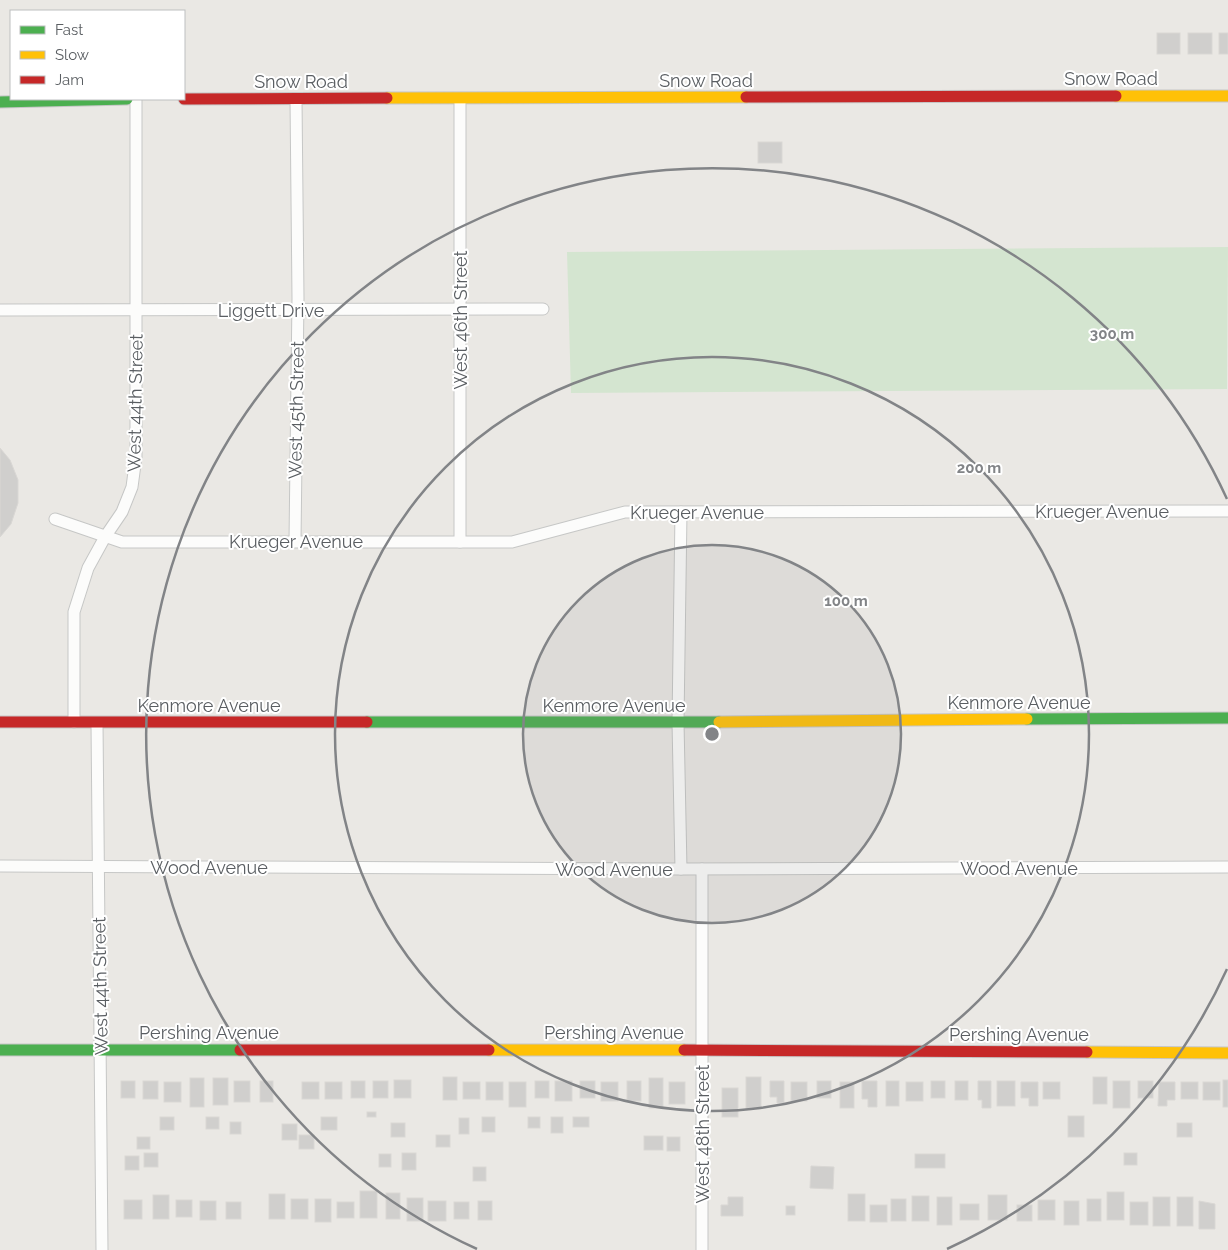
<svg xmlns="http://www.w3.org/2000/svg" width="1228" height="1250" font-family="Raleway,sans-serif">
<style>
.green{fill:#d4e5d0}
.building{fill:#d0cfcd;stroke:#d9d7d4}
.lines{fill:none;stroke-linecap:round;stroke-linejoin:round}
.street-casing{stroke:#c6c7c6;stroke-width:13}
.fast-casing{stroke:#c6c6c6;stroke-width:13}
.slow-casing{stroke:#c6c6c6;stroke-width:13}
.jam-casing{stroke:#c6c6c6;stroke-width:13}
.street{stroke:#fcfcfb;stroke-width:11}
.fast{stroke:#4caf50;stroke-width:11}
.slow{stroke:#ffc107;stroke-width:11}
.jam{stroke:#c62828;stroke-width:11}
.ring{fill:none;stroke:#828487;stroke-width:2.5}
.labels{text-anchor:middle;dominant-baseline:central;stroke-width:4;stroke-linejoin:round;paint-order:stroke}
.street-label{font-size:18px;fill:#5a5e62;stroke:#fff}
.centre{fill:#828487;stroke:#fff;stroke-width:2.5}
.ring-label{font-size:15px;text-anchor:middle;font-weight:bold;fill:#828487;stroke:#fff;stroke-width:4;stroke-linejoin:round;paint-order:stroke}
</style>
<rect width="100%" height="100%" fill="#eae8e4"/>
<!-- green -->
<path class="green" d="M 1228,247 L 1227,389 L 571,393 L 567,252 Z"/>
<!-- building -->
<g class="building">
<rect x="1157" y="33" width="23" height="21"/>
<rect x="1188" y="33" width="24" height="21"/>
<rect x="1219" y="33" width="9" height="21"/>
<rect x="758" y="142" width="24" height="21"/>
<path d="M 0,448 L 10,460 L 18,480 L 18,503 L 11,524 L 0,537 Z"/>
<rect x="443" y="1077" width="14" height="23"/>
<rect x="746" y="1077" width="15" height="32"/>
<rect x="1093" y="1077" width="14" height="27"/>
<rect x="190" y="1078" width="14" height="29"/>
<rect x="213" y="1078" width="15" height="27"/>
<rect x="649" y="1078" width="14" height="30"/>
<rect x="394" y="1080" width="17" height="18"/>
<rect x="1223" y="1080" width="5" height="27"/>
<rect x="121" y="1081" width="14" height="17"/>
<rect x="143" y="1081" width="15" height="18"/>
<rect x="234" y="1081" width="16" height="21"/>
<rect x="260" y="1081" width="13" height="21"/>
<rect x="351" y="1081" width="14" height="17"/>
<rect x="373" y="1081" width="15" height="17"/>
<rect x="535" y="1081" width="14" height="17"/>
<rect x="555" y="1081" width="17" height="20"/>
<rect x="580" y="1081" width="15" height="17"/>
<rect x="627" y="1081" width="14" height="20"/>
<path d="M 770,1081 L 784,1081 L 784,1103 L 777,1103 L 777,1097 L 770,1097 Z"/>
<rect x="817" y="1081" width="14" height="17"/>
<path d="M 862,1081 L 877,1081 L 877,1107 L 868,1107 L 868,1099 L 862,1099 Z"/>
<rect x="886" y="1081" width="13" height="25"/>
<rect x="931" y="1081" width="14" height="17"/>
<rect x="955" y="1081" width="13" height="19"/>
<path d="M 978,1081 L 991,1081 L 991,1108 L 982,1108 L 982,1100 L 978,1100 Z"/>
<rect x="997" y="1081" width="18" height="25"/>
<rect x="1113" y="1081" width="17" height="27"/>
<rect x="1138" y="1081" width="15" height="17"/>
<rect x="164" y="1082" width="17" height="20"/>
<rect x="302" y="1082" width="17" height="17"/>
<rect x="325" y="1082" width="17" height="17"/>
<rect x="463" y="1082" width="17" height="17"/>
<rect x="486" y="1082" width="17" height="18"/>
<rect x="509" y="1082" width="17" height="25"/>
<rect x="601" y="1082" width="17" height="19"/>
<rect x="669" y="1082" width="16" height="22"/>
<rect x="791" y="1082" width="16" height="19"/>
<rect x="840" y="1082" width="14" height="26"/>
<rect x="906" y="1082" width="17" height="19"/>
<path d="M 1021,1082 L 1038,1082 L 1038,1106 L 1029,1106 L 1029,1098 L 1021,1098 Z"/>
<rect x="1043" y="1082" width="17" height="17"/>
<path d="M 1159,1082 L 1175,1082 L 1175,1100 L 1167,1100 L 1167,1106 L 1158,1106 Z"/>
<rect x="1181" y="1082" width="17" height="17"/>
<rect x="1203" y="1082" width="17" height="18"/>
<rect x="722" y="1088" width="16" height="29"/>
<rect x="367" y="1112" width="9" height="5"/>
<rect x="1068" y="1116" width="16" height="21"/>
<rect x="160" y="1117" width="14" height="13"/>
<rect x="206" y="1117" width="13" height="12"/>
<rect x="321" y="1117" width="16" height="13"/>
<rect x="482" y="1117" width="13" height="15"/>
<rect x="528" y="1117" width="12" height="11"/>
<rect x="551" y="1117" width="12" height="16"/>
<rect x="573" y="1117" width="16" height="10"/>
<rect x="459" y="1118" width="10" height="16"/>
<rect x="230" y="1122" width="11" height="12"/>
<rect x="391" y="1123" width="14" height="14"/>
<rect x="1177" y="1123" width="15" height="14"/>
<rect x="282" y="1124" width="15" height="16"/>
<rect x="299" y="1135" width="15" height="14"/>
<rect x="436" y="1135" width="14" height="12"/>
<rect x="644" y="1136" width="19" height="14"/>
<rect x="137" y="1137" width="13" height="12"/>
<rect x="667" y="1137" width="13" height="14"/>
<rect x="144" y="1153" width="14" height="14"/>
<rect x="402" y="1153" width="14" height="17"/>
<rect x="1124" y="1153" width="13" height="12"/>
<rect x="379" y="1154" width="12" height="13"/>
<rect x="915" y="1154" width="30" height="14"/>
<rect x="125" y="1156" width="14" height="14"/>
<path d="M 811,1166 L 834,1167 L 833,1189 L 810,1188 Z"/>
<rect x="473" y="1167" width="13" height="14"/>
<rect x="360" y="1191" width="17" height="27"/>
<rect x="1107" y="1192" width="17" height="28"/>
<rect x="386" y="1193" width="14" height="26"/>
<rect x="269" y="1194" width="16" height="25"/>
<rect x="848" y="1194" width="17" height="27"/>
<rect x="153" y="1195" width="16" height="24"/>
<rect x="988" y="1195" width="19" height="25"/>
<rect x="912" y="1196" width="17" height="25"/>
<path d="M 728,1197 L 743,1197 L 743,1216 L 721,1216 L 721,1205 L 728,1205 Z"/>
<rect x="937" y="1197" width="15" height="28"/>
<rect x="1153" y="1197" width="17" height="29"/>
<rect x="1177" y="1197" width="16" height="29"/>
<rect x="407" y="1198" width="16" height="23"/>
<rect x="291" y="1199" width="17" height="20"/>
<rect x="315" y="1199" width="16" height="23"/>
<rect x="891" y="1199" width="15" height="22"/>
<rect x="1087" y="1199" width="14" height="22"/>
<rect x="124" y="1200" width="18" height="19"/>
<rect x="176" y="1200" width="16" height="17"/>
<rect x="1038" y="1200" width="17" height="20"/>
<rect x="200" y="1201" width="16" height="19"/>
<rect x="428" y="1201" width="18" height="20"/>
<rect x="478" y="1201" width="14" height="19"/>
<rect x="1064" y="1201" width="15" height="24"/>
<path d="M 1199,1201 L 1215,1204 L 1215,1229 L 1199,1229 Z"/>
<rect x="226" y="1202" width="15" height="17"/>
<rect x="337" y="1202" width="17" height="16"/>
<rect x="454" y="1202" width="15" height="17"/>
<rect x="1130" y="1202" width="18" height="23"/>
<rect x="960" y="1204" width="19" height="16"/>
<rect x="870" y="1205" width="17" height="17"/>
<rect x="1017" y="1205" width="15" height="16"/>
<rect x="786" y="1206" width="9" height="9"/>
</g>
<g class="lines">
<!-- street casing -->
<g class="street-casing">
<g id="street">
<path d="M 460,99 L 460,542"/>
<path d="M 0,310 L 543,309"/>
<path d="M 681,512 L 678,722 L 681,869"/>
<path d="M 55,519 L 122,542 L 512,542 L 625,512 L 1228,511"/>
<path d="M 295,541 L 298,298 L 296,99"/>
<path d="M 74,722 L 74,612 L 88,568 L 105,537 L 122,512 L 132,487 L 136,457 L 136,99"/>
<path d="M 97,723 L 102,1250"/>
<path d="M 0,866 L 681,869 L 1228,867"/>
<path d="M 702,869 L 702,1250"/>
</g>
</g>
<!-- fast casing -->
<g class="fast-casing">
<g id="fast">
<path d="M 0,102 L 127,99"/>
<path d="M 1027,719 L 1228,718"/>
<path d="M 367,722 L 719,722"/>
<path d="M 0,1050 L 240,1050"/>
</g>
</g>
<!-- slow casing -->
<g class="slow-casing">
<g id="slow">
<path d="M 1116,96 L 1228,96"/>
<path d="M 387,98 L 746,97"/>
<path d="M 719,722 L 1027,719"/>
<path d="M 489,1050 L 684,1050"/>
<path d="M 1087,1052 L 1228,1053"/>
</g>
</g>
<!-- jam casing -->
<g class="jam-casing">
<g id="jam">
<path d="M 746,97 L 1116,96"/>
<path d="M 184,99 L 387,98"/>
<path d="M 0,722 L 367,722"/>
<path d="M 240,1050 L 489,1050"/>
<path d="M 684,1050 L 1087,1052"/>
</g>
</g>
<!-- street -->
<use href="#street" class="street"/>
<!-- fast -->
<use href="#fast" class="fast"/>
<!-- slow -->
<use href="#slow" class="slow"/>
<!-- jam -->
<use href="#jam" class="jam"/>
</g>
<!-- distance rings -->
<circle cx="712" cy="734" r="189" fill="#828487" fill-opacity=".12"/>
<g class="ring">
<circle cx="712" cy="734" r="189"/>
<circle cx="712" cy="734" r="377"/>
<path d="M1227 969A566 566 0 0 1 947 1249M477 1249A566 566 0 1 1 1227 499"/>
</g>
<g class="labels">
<!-- street labels -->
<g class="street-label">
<text x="1111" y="78">Snow Road</text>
<text x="706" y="80">Snow Road</text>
<text x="301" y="81">Snow Road</text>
<text x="271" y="310">Liggett Drive</text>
<text transform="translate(460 320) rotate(-90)">West 46th Street</text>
<text transform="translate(135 403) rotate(-89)">West 44th Street</text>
<text transform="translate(296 410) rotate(-89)">West 45th Street</text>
<text x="1102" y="511">Krueger Avenue</text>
<text x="697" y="512">Krueger Avenue</text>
<text x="296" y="541">Krueger Avenue</text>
<text x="1019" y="702">Kenmore Avenue</text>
<text x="209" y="705">Kenmore Avenue</text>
<text x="614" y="705">Kenmore Avenue</text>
<text x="209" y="867">Wood Avenue</text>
<text x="1019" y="868">Wood Avenue</text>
<text x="614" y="869">Wood Avenue</text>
<text transform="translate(100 986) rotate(-91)">West 44th Street</text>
<text x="209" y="1032">Pershing Avenue</text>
<text x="614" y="1032">Pershing Avenue</text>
<text x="1019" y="1034">Pershing Avenue</text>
<text transform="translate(702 1134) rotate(-90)">West 48th Street</text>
</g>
</g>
<circle cx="712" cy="734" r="8" class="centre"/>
<g class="ring-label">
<text x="1112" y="339">300 m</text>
<text x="979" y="473">200 m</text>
<text x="846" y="606">100 m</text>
</g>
<!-- legend -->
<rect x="10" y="10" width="175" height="90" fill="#ffffff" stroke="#bdbfc0"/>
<rect x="20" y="26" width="25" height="8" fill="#4caf50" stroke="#bdbfc0"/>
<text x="55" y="35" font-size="15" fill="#5a5e62">Fast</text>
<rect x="20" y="51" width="25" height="8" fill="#ffc107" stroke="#bdbfc0"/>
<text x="55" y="60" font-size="15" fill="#5a5e62">Slow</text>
<rect x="20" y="76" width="25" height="8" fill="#c62828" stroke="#bdbfc0"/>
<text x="55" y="85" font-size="15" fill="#5a5e62">Jam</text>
</svg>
